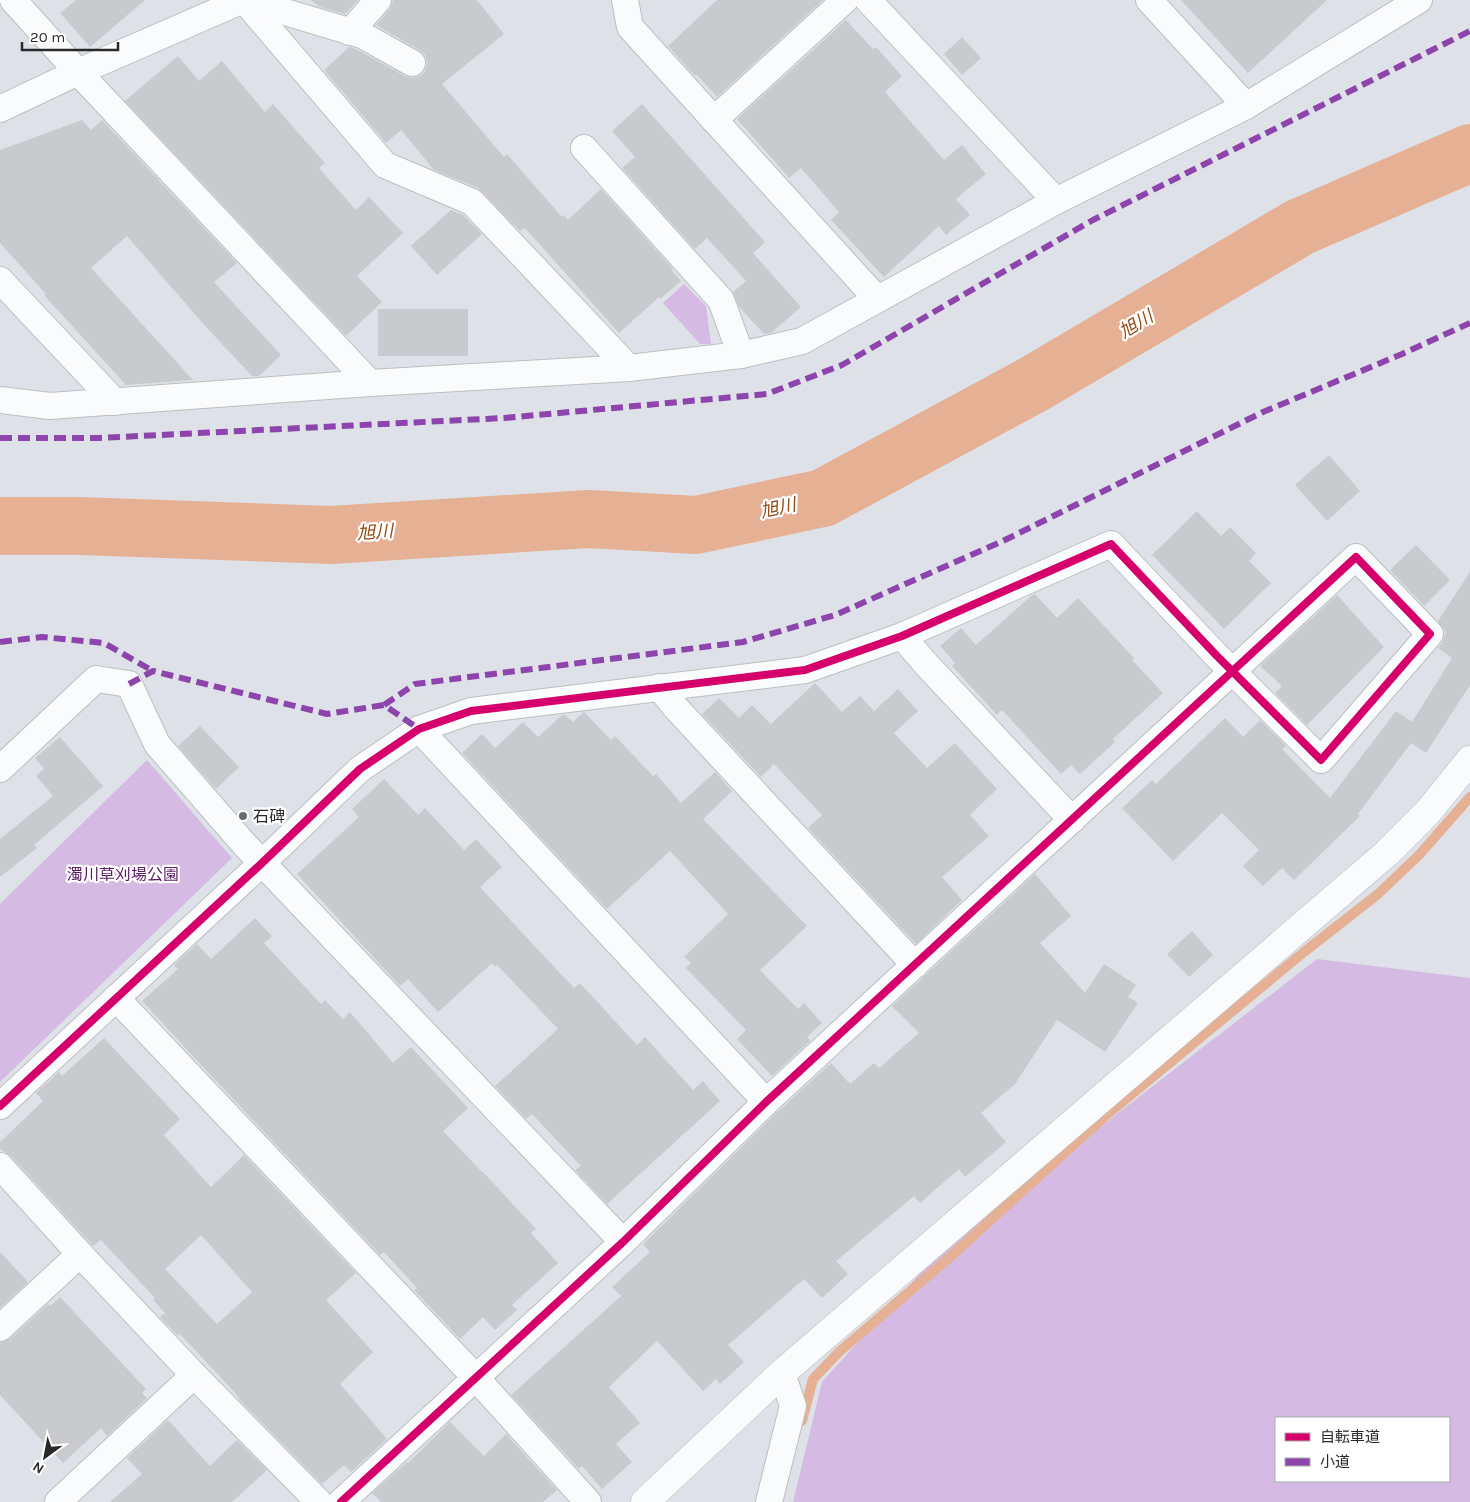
<svg xmlns="http://www.w3.org/2000/svg" width="1470" height="1502" font-family="Karla,'Noto Sans JP',sans-serif">
<style>
.green{fill:#d5bae4;fill-rule:evenodd}
.lines{fill:none;stroke-linecap:round;stroke-linejoin:round}
.stream{stroke:#e6b095;stroke-width:10}
.river{stroke:#e6b095;stroke-width:58}
.building{fill:#c8cace;fill-rule:evenodd}
.minor-casing{stroke:#bdbebe;stroke-width:28}
.tertiary-casing{stroke:#bdbebe;stroke-width:29}
.minor{stroke:#fafbfc;stroke-width:26}
.tertiary{stroke:#fafbfc;stroke-width:28}
.quiet{stroke:#8e44ad;stroke-width:6;stroke-dasharray:12 6;stroke-linecap:butt}
.cycleway-casing{stroke:#fff;stroke-width:11}
.cycleway{stroke:#d6006c;stroke-width:8}
.poi-dot{fill:#686a6c;stroke:#fff;stroke-width:2}
.labels{text-anchor:middle;dominant-baseline:central;stroke-width:4.5;stroke-linejoin:round;paint-order:stroke}
.poi-label{font-size:16px;fill:#292929;stroke:#fff;text-anchor:start}
.park-label{font-size:16px;fill:#5a1c63;stroke:#fff}
.water-label{font-size:18px;font-style:italic;fill:#944912;stroke:#fff}
</style>
<rect width="100%" height="100%" fill="#dee2e8"/>
<!-- green -->
<g class="green">
<path d="M 684,284 L 706,306 L 711,344 L 700,344 L 663,303 Z"/>
<path d="M 147,760 L 232,858 L 0,1082 L 0,904 Z"/>
<path d="M 1317,959 L 1470,978 L 1470,1502 L 793,1502 L 822,1382 L 941,1250 ZM 1276,1418 L 1449,1418 L 1449,1481 L 1276,1481 Z"/>
</g>
<g class="lines">
<!-- stream -->
<path class="stream" d="M 802,1421 L 813,1379 L 840,1351 L 950,1257 L 1103,1118 L 1304,952 L 1378,894 L 1419,855 L 1470,797"/>
<!-- river -->
<path class="river" d="M 0,526 L 80,526 L 331,535 L 589,519 L 696,525 L 823,498 L 1034,384 L 1300,227 L 1470,153"/>
</g>
<!-- building -->
<g class="building">
<path d="M 76,0 L 145,0 L 90,47 L 60,13 Z"/>
<path d="M 311,0 L 358,0 L 345,14 L 320,7 Z"/>
<path d="M 393,0 L 477,0 L 504,34 L 442,84 L 504,157 L 507,154 L 562,217 L 564,215 L 568,220 L 601,189 L 673,269 L 671,270 L 681,281 L 660,299 L 659,297 L 619,333 L 525,228 L 520,231 L 478,188 L 434,170 L 401,130 L 386,143 L 324,70 L 349,47 L 356,49 L 405,76 L 413,78 L 420,76 L 425,71 L 427,63 L 425,55 L 419,50 L 376,25 L 390,9 Z"/>
<path d="M 717,0 L 823,0 L 717,97 L 697,75 L 695,76 L 668,46 Z"/>
<path d="M 1181,0 L 1327,0 L 1248,73 Z"/>
<path d="M 846,20 L 873,49 L 876,47 L 902,76 L 885,92 L 944,160 L 962,145 L 986,174 L 956,199 L 970,215 L 946,235 L 939,226 L 884,277 L 831,220 L 839,212 L 801,168 L 789,178 L 737,119 Z"/>
<path d="M 962,37 L 981,58 L 962,75 L 944,54 Z"/>
<path d="M 178,56 L 199,81 L 222,61 L 265,112 L 273,104 L 325,163 L 319,168 L 356,210 L 369,197 L 403,233 L 357,276 L 382,302 L 346,336 L 125,101 Z"/>
<path d="M 642,104 L 765,242 L 753,253 L 801,307 L 771,333 L 764,334 L 739,307 L 733,292 L 746,281 L 707,238 L 695,249 L 622,168 L 635,157 L 612,131 Z"/>
<path d="M 82,120 L 91,130 L 102,120 L 237,263 L 214,282 L 281,355 L 259,376 L 252,376 L 206,327 L 127,236 L 91,268 L 193,380 L 126,385 L 44,295 L 46,294 L 0,243 L 0,150 Z"/>
<path d="M 451,210 L 463,215 L 482,234 L 437,275 L 411,246 Z"/>
<rect x="378" y="309" width="90" height="47"/>
<path d="M 1329,455 L 1360,491 L 1327,521 L 1295,485 Z"/>
<path d="M 1197,511 L 1221,536 L 1230,527 L 1256,553 L 1249,561 L 1271,583 L 1224,629 L 1152,555 Z"/>
<path d="M 1416,545 L 1450,580 L 1424,606 L 1390,570 Z"/>
<path d="M 1470,572 L 1470,685 L 1426,753 L 1411,743 L 1358,814 L 1360,816 L 1294,880 L 1282,868 L 1263,886 L 1243,866 L 1259,850 L 1222,813 L 1173,861 L 1122,808 L 1152,780 L 1156,784 L 1225,718 L 1243,737 L 1260,720 L 1286,746 L 1282,749 L 1330,798 L 1396,711 L 1412,722 L 1452,658 L 1438,648 L 1442,643 L 1446,632 L 1438,621 Z"/>
<path d="M 1035,594 L 1057,618 L 1078,598 L 1134,658 L 1132,660 L 1163,693 L 1113,739 L 1115,742 L 1080,774 L 1071,765 L 1061,774 L 1002,710 L 997,715 L 952,666 L 955,663 L 940,646 L 961,628 L 976,645 L 1031,596 Z"/>
<path d="M 1337,595 L 1384,647 L 1307,725 L 1275,693 L 1282,686 L 1260,666 Z"/>
<path d="M 815,683 L 842,712 L 860,696 L 874,711 L 898,689 L 918,711 L 894,733 L 927,768 L 955,743 L 997,789 L 970,815 L 989,836 L 942,877 L 962,900 L 916,944 L 808,828 L 822,815 L 774,764 L 761,777 L 702,714 L 719,698 L 739,718 L 752,705 L 771,724 Z"/>
<path d="M 584,712 L 611,740 L 615,736 L 653,776 L 656,774 L 681,803 L 715,772 L 732,791 L 703,819 L 807,926 L 760,970 L 798,1009 L 804,1003 L 822,1023 L 807,1037 L 810,1041 L 772,1076 L 737,1039 L 746,1030 L 686,968 L 691,963 L 684,957 L 728,914 L 670,851 L 607,909 L 462,753 L 482,734 L 495,748 L 523,722 L 538,737 L 562,715 L 565,715 L 573,722 Z"/>
<path d="M 200,726 L 239,767 L 216,789 L 178,746 Z"/>
<path d="M 60,737 L 103,786 L 34,845 L 37,848 L 0,877 L 0,839 L 53,796 L 36,776 L 44,769 L 35,758 Z"/>
<path d="M 384,779 L 418,815 L 425,808 L 464,850 L 476,839 L 502,867 L 480,887 L 527,938 L 574,988 L 580,983 L 637,1045 L 645,1037 L 693,1090 L 703,1081 L 720,1101 L 607,1204 L 575,1170 L 581,1166 L 532,1114 L 526,1119 L 495,1086 L 558,1029 L 497,965 L 495,967 L 492,963 L 438,1012 L 408,979 L 400,986 L 297,874 L 359,817 L 352,809 Z"/>
<path d="M 1035,874 L 1071,916 L 1040,943 L 1085,993 L 1104,964 L 1136,985 L 1128,997 L 1138,1003 L 1105,1052 L 1057,1020 L 1015,1084 L 981,1113 L 1006,1142 L 965,1177 L 959,1169 L 920,1203 L 914,1196 L 836,1261 L 848,1274 L 822,1298 L 804,1279 L 728,1345 L 744,1362 L 720,1384 L 716,1379 L 703,1391 L 657,1341 L 609,1387 L 640,1423 L 616,1444 L 632,1462 L 602,1489 L 582,1466 L 579,1469 L 511,1395 L 621,1296 L 612,1287 L 650,1252 L 643,1244 L 771,1118 L 831,1063 L 850,1084 L 874,1063 L 879,1068 L 919,1033 L 892,1006 Z"/>
<path d="M 255,918 L 272,936 L 264,943 L 321,1004 L 325,1000 L 343,1019 L 350,1012 L 393,1063 L 411,1047 L 468,1108 L 443,1131 L 482,1172 L 483,1172 L 536,1229 L 531,1233 L 558,1263 L 512,1305 L 517,1310 L 495,1330 L 483,1317 L 460,1339 L 414,1290 L 417,1288 L 384,1252 L 380,1255 L 202,1066 L 142,1001 L 178,969 L 174,965 L 197,944 L 211,959 Z"/>
<path d="M 1192,931 L 1213,955 L 1189,977 L 1167,954 Z"/>
<path d="M 104,1038 L 180,1119 L 164,1135 L 211,1187 L 244,1155 L 356,1273 L 326,1300 L 373,1352 L 340,1384 L 387,1439 L 351,1472 L 344,1465 L 322,1484 L 238,1398 L 239,1397 L 180,1334 L 178,1336 L 160,1317 L 165,1313 L 153,1300 L 155,1298 L 101,1240 L 93,1246 L 11,1156 L 0,1149 L 0,1142 L 43,1101 L 36,1093 L 59,1072 L 62,1076 ZM 201,1235 L 252,1292 L 217,1324 L 165,1269 Z"/>
<path d="M 0,1252 L 28,1282 L 0,1308 Z"/>
<path d="M 60,1297 L 146,1389 L 142,1393 L 147,1398 L 107,1436 L 101,1428 L 63,1463 L 0,1395 L 0,1343 L 10,1339 L 48,1304 L 50,1306 Z"/>
<path d="M 168,1420 L 210,1466 L 237,1440 L 267,1470 L 232,1502 L 110,1502 L 142,1474 L 127,1458 Z"/>
<path d="M 450,1422 L 484,1456 L 506,1434 L 557,1490 L 543,1502 L 381,1502 L 372,1493 L 407,1462 L 408,1463 Z"/>
</g>
<g class="lines">
<!-- minor casing -->
<g class="minor-casing">
<g id="minor">
<path d="M 13,0 L 78,72 L 370,383"/>
<path d="M 244,0 L 385,165 L 472,202 L 629,368"/>
<path d="M 245,0 L 362,35 L 412,63"/>
<path d="M 625,0 L 630,27 L 877,299"/>
<path d="M 868,0 L 1056,201"/>
<path d="M 1149,0 L 1246,106"/>
<path d="M 350,32 L 378,0"/>
<path d="M 0,109 L 78,72 L 243,0"/>
<path d="M 714,120 L 845,0"/>
<path d="M 584,148 L 721,300 L 741,355"/>
<path d="M 0,280 L 115,402"/>
<path d="M 0,400 L 50,406 L 370,383 L 629,368 L 741,355 L 802,341 L 1056,201 L 1246,106 L 1419,0"/>
<path d="M 902,636 L 925,663 L 1072,820"/>
<path d="M 659,687 L 676,708 L 915,965"/>
<path d="M 419,729 L 756,1091 L 765,1103"/>
<path d="M 0,769 L 96,679 L 129,684 L 157,744 L 245,845 L 623,1242"/>
<path d="M 116,998 L 476,1378 L 588,1502"/>
<path d="M 0,1106 L 262,863 L 360,769 L 419,729 L 471,711 L 805,670 L 902,636 L 1111,544 L 1217,656 L 1321,760 L 1430,634 L 1356,557 L 765,1103 L 623,1242 L 341,1502"/>
<path d="M 0,1166 L 80,1254 L 194,1375 L 319,1502"/>
<path d="M 0,1328 L 80,1254"/>
<path d="M 58,1502 L 194,1375"/>
<path d="M 769,1502 L 793,1406 L 782,1373"/>
</g>
</g>
<!-- tertiary casing -->
<g class="tertiary-casing">
<path id="tertiary" d="M 645,1502 L 782,1373 L 1387,853 L 1428,812 L 1470,760"/>
</g>
<!-- minor -->
<use href="#minor" class="minor"/>
<!-- tertiary -->
<use href="#tertiary" class="tertiary"/>
<!-- quiet -->
<g class="quiet">
<path d="M 0,438 L 99,438 L 504,418 L 767,394 L 842,365 L 1093,220 L 1470,31"/>
<path d="M 0,642 L 42,637 L 104,643 L 153,671"/>
<path d="M 129,684 L 153,671 L 327,714 L 384,705 L 419,729"/>
<path d="M 384,705 L 415,684 L 743,642 L 835,615 L 1003,541 L 1263,412 L 1402,354 L 1470,323"/>
</g>
<!-- cycleway casing -->
<g class="cycleway-casing">
<path id="cycleway" d="M 0,1106 L 262,863 L 360,769 L 419,729 L 471,711 L 805,670 L 902,636 L 1111,544 L 1217,656 L 1321,760 L 1430,634 L 1356,557 L 765,1103 L 623,1242 L 341,1502"/>
</g>
<!-- cycleway -->
<use href="#cycleway" class="cycleway"/>
</g>
<!-- markers -->
<circle class="poi-dot" cx="243" cy="816" r="5"/>
<g class="labels">
<!-- poi labels -->
<g class="poi-label">
<text x="253" y="816">石碑</text>
</g>
<!-- park labels -->
<g class="park-label">
<text x="123" y="874">濁川草刈場公園</text>
</g>
<!-- water labels -->
<g class="water-label">
<text transform="translate(1136 324) rotate(-31)">旭川</text>
<text transform="translate(778 508) rotate(-12)">旭川</text>
<text transform="translate(375 532) rotate(-4)">旭川</text>
</g>
</g>
<!-- legend -->
<rect x="1275" y="1417" width="175" height="65" fill="#ffffff" stroke="#a9a9a9"/>
<rect x="1285" y="1433" width="25" height="8" fill="#d6006c" stroke="#a9a9a9"/>
<text x="1320" y="1442" font-size="15" fill="#292929">自転車道</text>
<rect x="1285" y="1458" width="25" height="8" fill="#8e44ad" stroke="#a9a9a9"/>
<text x="1320" y="1467" font-size="15" fill="#292929">小道</text>
<!-- north arrow -->
<g transform="translate(45 1457) rotate(212)" stroke="#ffffff" stroke-width="4" paint-order="stroke">
<path d="M0-4L9 19L0 12L-9 19Z" fill="#292929"/>
<text y="-8" font-size="14" font-weight="bold" text-anchor="middle" fill="#292929">N</text>
</g>
<!-- scale -->
<path d="M22 42v8h96v-8" fill="none" stroke="#292929" stroke-width="2.5"/>
<text x="30" y="42" font-size="15" fill="#292929" stroke="#ffffff" stroke-width="4" paint-order="stroke">20 m</text>
</svg>
